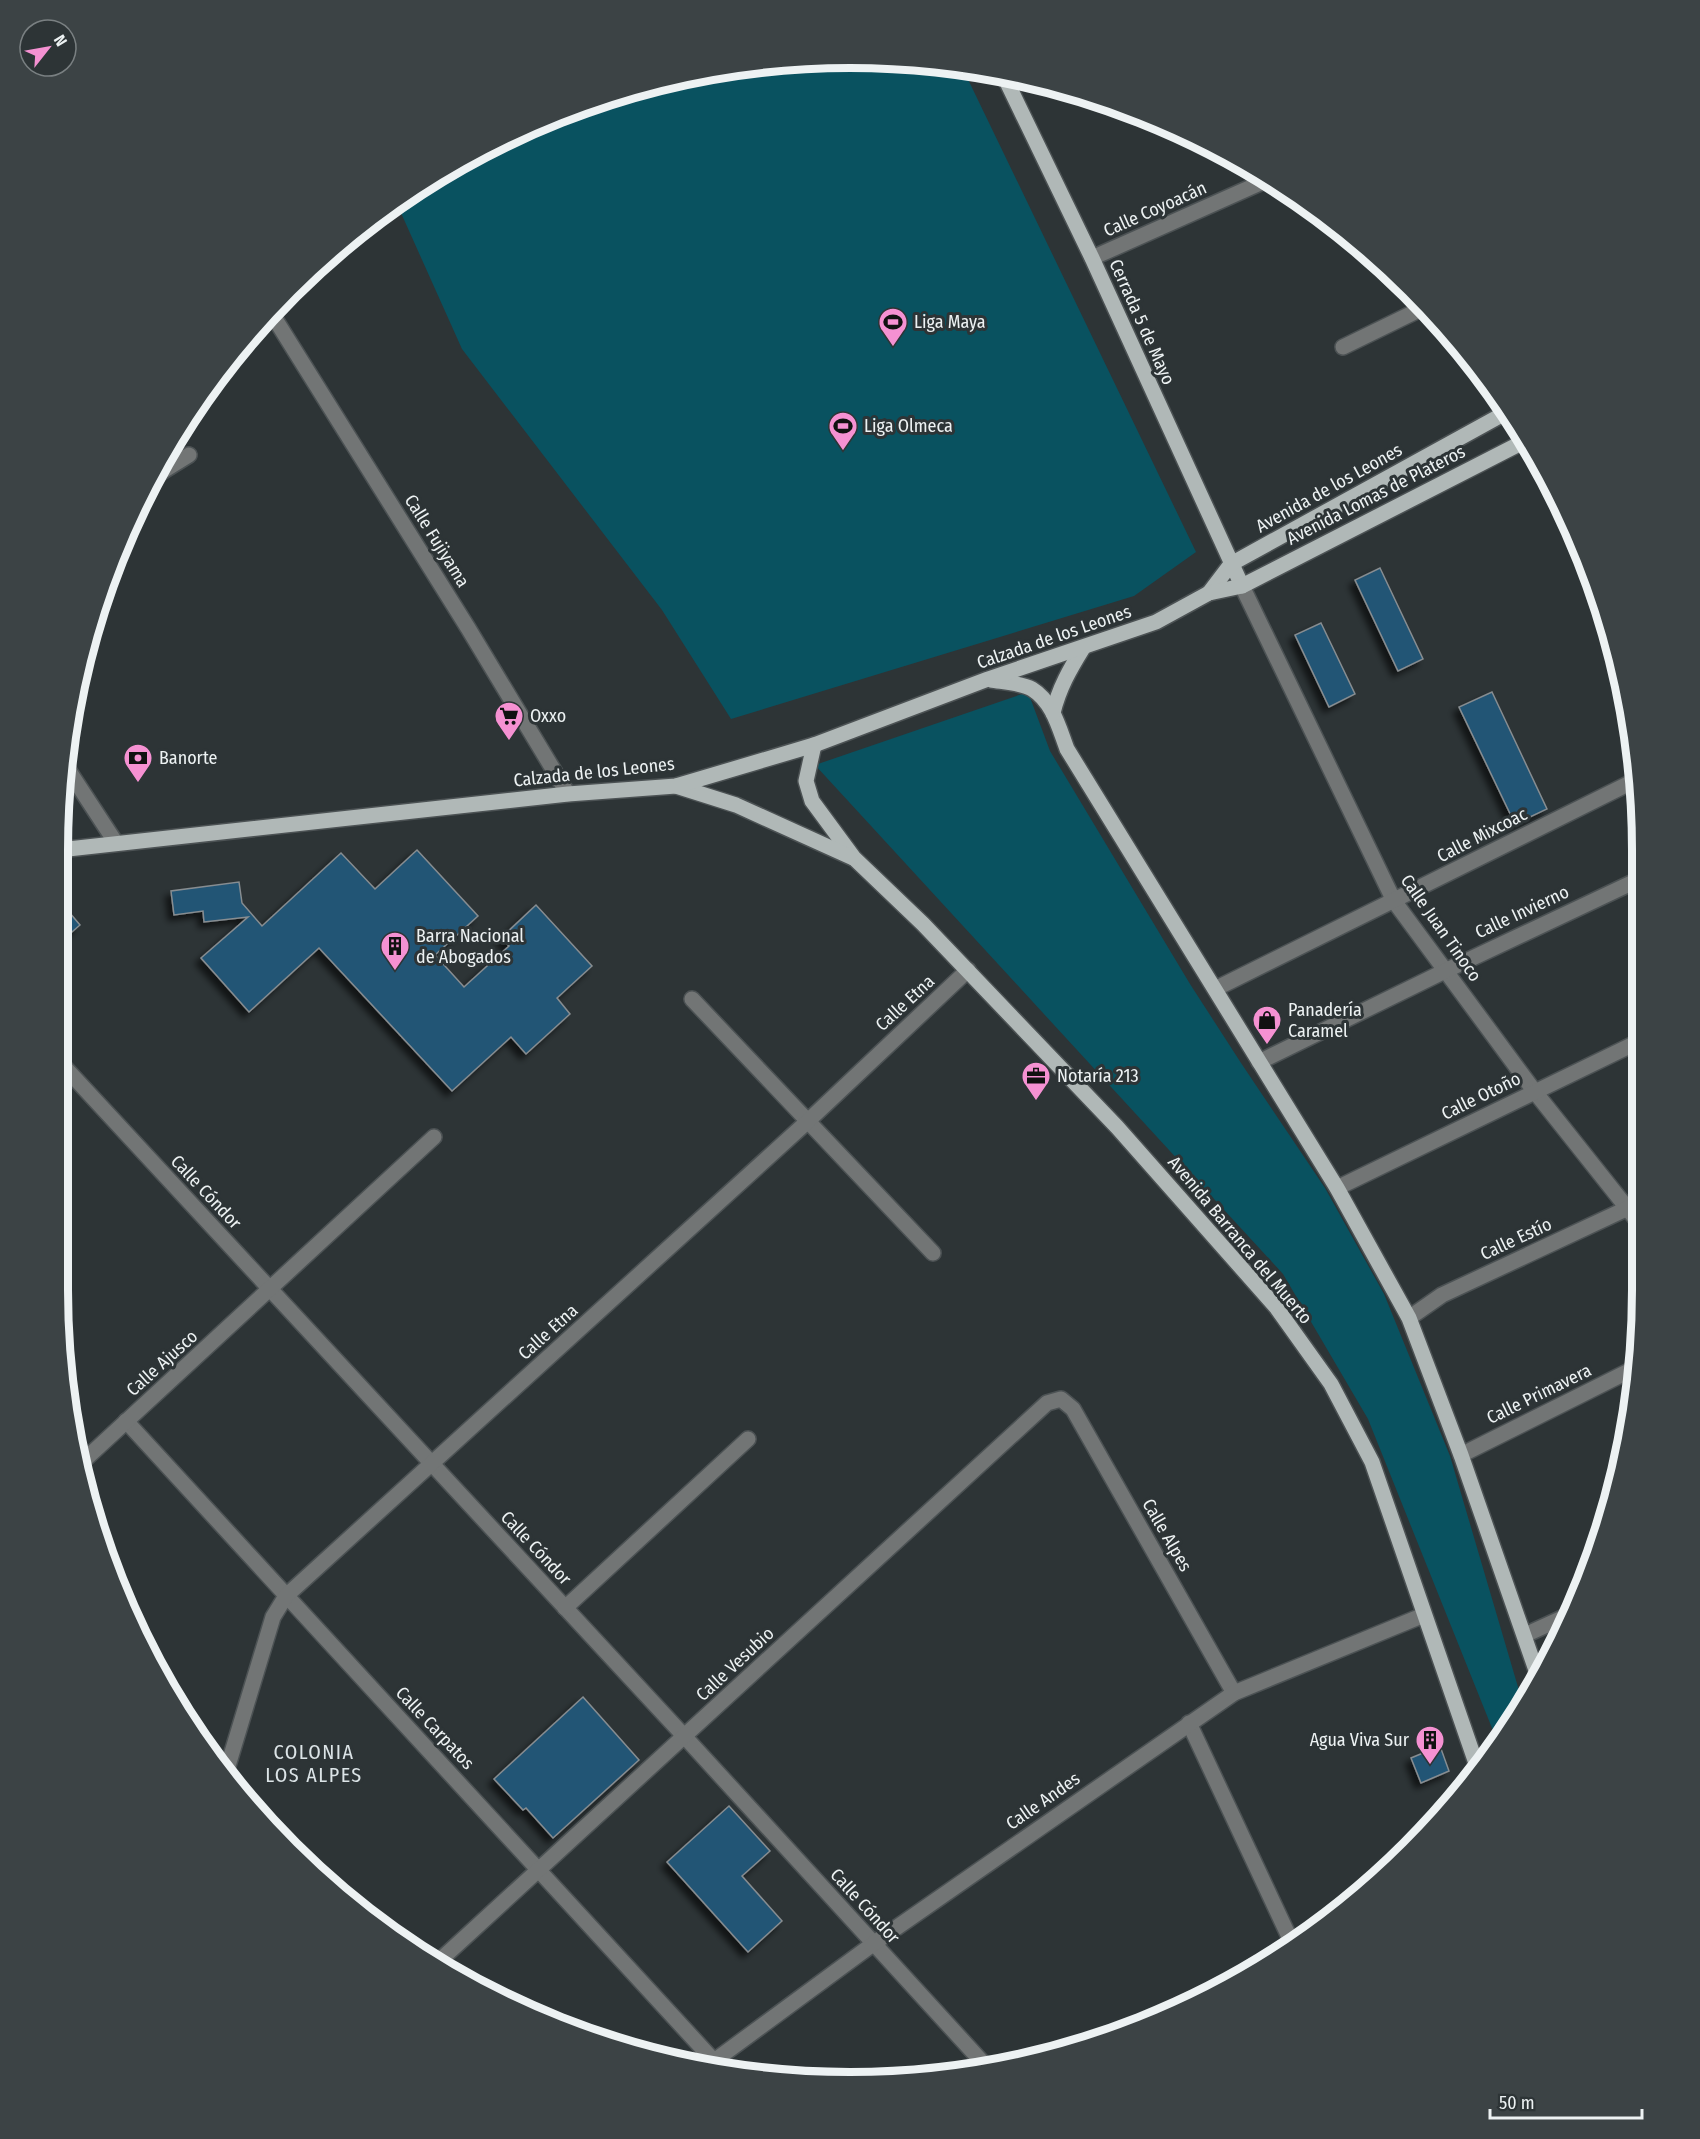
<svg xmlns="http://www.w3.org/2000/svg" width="1700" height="2139" font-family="'Fira Sans Condensed',sans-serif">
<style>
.green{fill:#095260}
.building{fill:#215475;stroke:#878d91;stroke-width:1.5;filter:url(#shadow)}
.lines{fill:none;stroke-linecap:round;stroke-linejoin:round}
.minor-casing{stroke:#4c5254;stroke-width:18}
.major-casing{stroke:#4c5254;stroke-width:18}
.minor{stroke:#727575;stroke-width:15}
.major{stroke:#b0b8b7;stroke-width:15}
.labels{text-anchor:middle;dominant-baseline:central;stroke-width:6;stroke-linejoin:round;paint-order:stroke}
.street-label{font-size:18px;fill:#edf2f3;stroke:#2d3436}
.poi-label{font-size:18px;fill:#edf2f3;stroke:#2d3436;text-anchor:start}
.neighbourhood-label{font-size:20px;letter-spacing:1.5px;fill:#dce4e7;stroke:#2d3436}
.rim{fill:none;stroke:#edf2f3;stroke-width:8}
</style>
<defs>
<filter id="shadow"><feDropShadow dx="-5.5" dy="5.5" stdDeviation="3" flood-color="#0009"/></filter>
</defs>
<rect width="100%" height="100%" fill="#2d3436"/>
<!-- green -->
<g class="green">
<path d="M 902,59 L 963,69 L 1196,552 L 1134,596 L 731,719 L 662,610 L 462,349 L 397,204 L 454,163 L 595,99 L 747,64 Z"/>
<path d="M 1028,692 L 1050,751 L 1190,984 L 1241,1063 L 1325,1188 L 1384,1294 L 1450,1456 L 1523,1704 L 1509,1730 L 1498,1743 L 1368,1419 L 1283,1274 L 815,765 Z"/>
</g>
<!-- building -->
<g class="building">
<path d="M 1380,568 L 1423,659 L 1398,671 L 1355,580 Z"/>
<path d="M 1321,623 L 1355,694 L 1329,707 L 1295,635 Z"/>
<path d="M 1492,692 L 1547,809 L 1515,824 L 1459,707 Z"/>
<path d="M 417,850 L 478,916 L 435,955 L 464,987 L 509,946 L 501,938 L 536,905 L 592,966 L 557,998 L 570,1014 L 526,1054 L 511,1037 L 452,1091 L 319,948 L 249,1012 L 201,958 L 248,917 L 204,922 L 203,911 L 174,915 L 171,891 L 239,882 L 242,903 L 262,926 L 341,853 L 375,889 Z"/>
<path d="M 58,899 L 80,925 L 58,944 Z"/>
<path d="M 583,1697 L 639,1760 L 553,1838 L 526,1808 L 523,1810 L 494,1779 Z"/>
<path d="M 1440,1746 L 1449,1771 L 1421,1783 L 1411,1758 Z"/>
<path d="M 729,1806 L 770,1851 L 742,1876 L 782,1921 L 748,1952 L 667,1862 Z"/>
</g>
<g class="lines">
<!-- minor casing -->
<g class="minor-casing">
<g id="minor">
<path d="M 1092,258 L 1267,180"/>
<path d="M 270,311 L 468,628 L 568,794"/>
<path d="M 1343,347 L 1425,307"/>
<path d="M 152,478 L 189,455"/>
<path d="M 1242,586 L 1394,901 L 1535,1092 L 1643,1228"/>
<path d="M 65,765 L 116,843"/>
<path d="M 1215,989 L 1638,779"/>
<path d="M 692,999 L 933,1253"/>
<path d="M 58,1060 L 685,1737 L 984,2064"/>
<path d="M 1259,1062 L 1445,971 L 1642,878"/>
<path d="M 1337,1188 L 1642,1040"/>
<path d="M 1409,1318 L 1442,1295 L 1643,1201"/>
<path d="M 126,1421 L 714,2061"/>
<path d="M 1461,1455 L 1635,1368"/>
<path d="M 80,1464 L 434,1137"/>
<path d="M 565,1608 L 748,1439"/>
<path d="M 1525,1635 L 1571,1614"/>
<path d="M 1189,1723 L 1292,1943"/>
<path d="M 227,1769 L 273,1617 L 286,1596 L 808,1121 L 968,970"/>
<path d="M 437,1963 L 1047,1403 L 1061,1399 L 1073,1409 L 1234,1693"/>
<path d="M 710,2064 L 873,1944 L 1234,1693 L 1424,1615"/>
</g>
</g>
<!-- major casing -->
<g class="major-casing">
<g id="major">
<path d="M 1004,76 L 1092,258 L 1242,586"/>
<path d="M 1209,593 L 1231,564 L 1507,412"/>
<path d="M 991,680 C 1003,682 1022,683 1032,689 C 1053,702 1059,728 1067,749 L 1337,1188 L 1409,1318 L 1461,1455 L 1538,1676"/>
<path d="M 1053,713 C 1059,688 1070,669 1083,648"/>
<path d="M 814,745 L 806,781 L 812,801 L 854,858 L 923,924 L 1117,1127 L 1276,1307 L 1331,1384 L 1372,1462 L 1477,1766"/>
<path d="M 676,786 L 736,805 L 853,858"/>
<path d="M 59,850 L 568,794 L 676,786 L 814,745 L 988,679 L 1156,622 L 1209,593 L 1242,586 L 1527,440"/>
</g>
</g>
<!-- minor -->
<use href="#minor" class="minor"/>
<!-- major -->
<use href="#major" class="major"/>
</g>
<!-- icons -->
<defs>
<g id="stadium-pin" transform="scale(1.5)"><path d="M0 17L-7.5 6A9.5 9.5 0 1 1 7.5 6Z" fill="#f591d2" stroke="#2d3436"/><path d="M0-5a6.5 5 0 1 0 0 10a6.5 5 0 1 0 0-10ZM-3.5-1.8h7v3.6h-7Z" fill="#111"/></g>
<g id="supermarket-pin" transform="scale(1.5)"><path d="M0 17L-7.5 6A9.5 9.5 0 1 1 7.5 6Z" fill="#f591d2" stroke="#2d3436"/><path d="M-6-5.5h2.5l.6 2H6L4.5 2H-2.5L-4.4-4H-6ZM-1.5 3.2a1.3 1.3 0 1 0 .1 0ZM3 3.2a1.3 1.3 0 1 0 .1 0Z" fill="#111"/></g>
<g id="bank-pin" transform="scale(1.5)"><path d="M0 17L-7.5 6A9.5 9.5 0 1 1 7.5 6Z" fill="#f591d2" stroke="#2d3436"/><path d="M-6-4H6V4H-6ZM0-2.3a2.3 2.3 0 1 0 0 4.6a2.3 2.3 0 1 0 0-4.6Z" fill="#111"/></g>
<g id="building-pin" transform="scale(1.5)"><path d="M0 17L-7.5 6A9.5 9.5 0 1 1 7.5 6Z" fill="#f591d2" stroke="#2d3436"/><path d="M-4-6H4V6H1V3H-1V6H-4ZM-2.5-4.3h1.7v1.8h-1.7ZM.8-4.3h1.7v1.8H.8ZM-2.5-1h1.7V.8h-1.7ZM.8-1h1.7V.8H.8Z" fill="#111"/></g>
<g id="shop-pin" transform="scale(1.5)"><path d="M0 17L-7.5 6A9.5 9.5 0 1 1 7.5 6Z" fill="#f591d2" stroke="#2d3436"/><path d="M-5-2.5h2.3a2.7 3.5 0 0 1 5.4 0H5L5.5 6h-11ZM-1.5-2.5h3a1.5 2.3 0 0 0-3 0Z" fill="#111"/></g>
<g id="office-pin" transform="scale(1.5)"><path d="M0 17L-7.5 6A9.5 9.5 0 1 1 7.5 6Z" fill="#f591d2" stroke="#2d3436"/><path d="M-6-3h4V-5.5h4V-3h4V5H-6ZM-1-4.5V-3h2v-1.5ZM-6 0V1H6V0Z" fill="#111"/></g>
</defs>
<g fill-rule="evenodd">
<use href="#stadium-pin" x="893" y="322"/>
<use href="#stadium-pin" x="843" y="426"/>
<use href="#supermarket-pin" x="509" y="716"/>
<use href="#bank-pin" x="138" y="758"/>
<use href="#building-pin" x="395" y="946"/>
<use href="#shop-pin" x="1267" y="1020"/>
<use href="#office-pin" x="1036" y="1076"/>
<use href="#building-pin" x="1430" y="1740"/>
</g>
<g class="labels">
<!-- street labels -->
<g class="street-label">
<text transform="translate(1155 209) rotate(-24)">Calle Coyoacán</text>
<text transform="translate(1142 322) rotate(66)">Cerrada 5 de Mayo</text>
<text transform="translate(1329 488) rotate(-29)">Avenida de los Leones</text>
<text transform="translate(1376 495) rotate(-27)">Avenida Lomas de Plateros</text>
<text transform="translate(437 541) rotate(58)">Calle Fujiyama</text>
<text transform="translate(1054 637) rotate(-19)">Calzada de los Leones</text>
<text transform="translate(594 772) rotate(-6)">Calzada de los Leones</text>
<text transform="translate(1482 835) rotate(-27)">Calle Mixcoac</text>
<text transform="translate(1522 912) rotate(-25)">Calle Invierno</text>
<text transform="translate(1441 928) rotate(55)">Calle Juan Tinoco</text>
<text transform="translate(905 1003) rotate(-43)">Calle Etna</text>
<text transform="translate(1481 1096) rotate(-26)">Calle Otoño</text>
<text transform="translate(206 1192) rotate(47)">Calle Cóndor</text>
<text transform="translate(1516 1239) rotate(-25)">Calle Estío</text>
<text transform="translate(1240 1240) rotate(50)">Avenida Barranca del Muerto</text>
<text transform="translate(548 1332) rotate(-42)">Calle Etna</text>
<text transform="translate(162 1363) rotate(-42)">Calle Ajusco</text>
<text transform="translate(1539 1394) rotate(-26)">Calle Primavera</text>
<text transform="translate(1167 1535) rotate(60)">Calle Alpes</text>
<text transform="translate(536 1548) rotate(47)">Calle Cóndor</text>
<text transform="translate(735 1664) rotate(-43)">Calle Vesubio</text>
<text transform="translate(435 1728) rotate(47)">Calle Carpatos</text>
<text transform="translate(1043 1801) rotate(-35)">Calle Andes</text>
<text transform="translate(865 1906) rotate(48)">Calle Cóndor</text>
</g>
<!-- poi labels -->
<g class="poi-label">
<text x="914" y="322">Liga Maya</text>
<text x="864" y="426">Liga Olmeca</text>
<text x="530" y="716">Oxxo</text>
<text x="159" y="758">Banorte</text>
<text x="416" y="936">Barra Nacional<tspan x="416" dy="21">de Abogados</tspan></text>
<text x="1288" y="1010">Panadería<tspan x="1288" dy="21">Caramel</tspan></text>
<text x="1057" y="1076">Notaría 213</text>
<text x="1409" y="1740" text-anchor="end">Agua Viva Sur</text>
</g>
<!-- neighbourhood labels -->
<g class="neighbourhood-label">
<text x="314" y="1752">COLONIA<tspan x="314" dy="23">LOS ALPES</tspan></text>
</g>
</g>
<!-- crop -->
<path d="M0 0H1700V2139H0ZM850 68H850A782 782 0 0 1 1632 850V1290A782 782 0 0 1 850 2072H850A782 782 0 0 1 68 1290V850A782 782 0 0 1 850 68Z" fill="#3c4345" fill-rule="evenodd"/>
<path class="rim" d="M850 68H850A782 782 0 0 1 1632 850V1290A782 782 0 0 1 850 2072H850A782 782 0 0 1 68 1290V850A782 782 0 0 1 850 68Z"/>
<!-- north arrow -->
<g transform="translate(48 48) rotate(59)"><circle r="28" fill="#2d3436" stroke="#7a8082" stroke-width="1.5"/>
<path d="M0-4.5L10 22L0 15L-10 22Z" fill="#f591d2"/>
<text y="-9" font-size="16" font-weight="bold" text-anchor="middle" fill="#edf2f3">N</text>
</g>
<!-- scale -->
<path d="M1490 2109v9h152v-9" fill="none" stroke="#edf2f3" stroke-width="3"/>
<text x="1499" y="2109" font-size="18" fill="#edf2f3" stroke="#2d3436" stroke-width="4.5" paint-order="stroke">50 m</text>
</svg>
